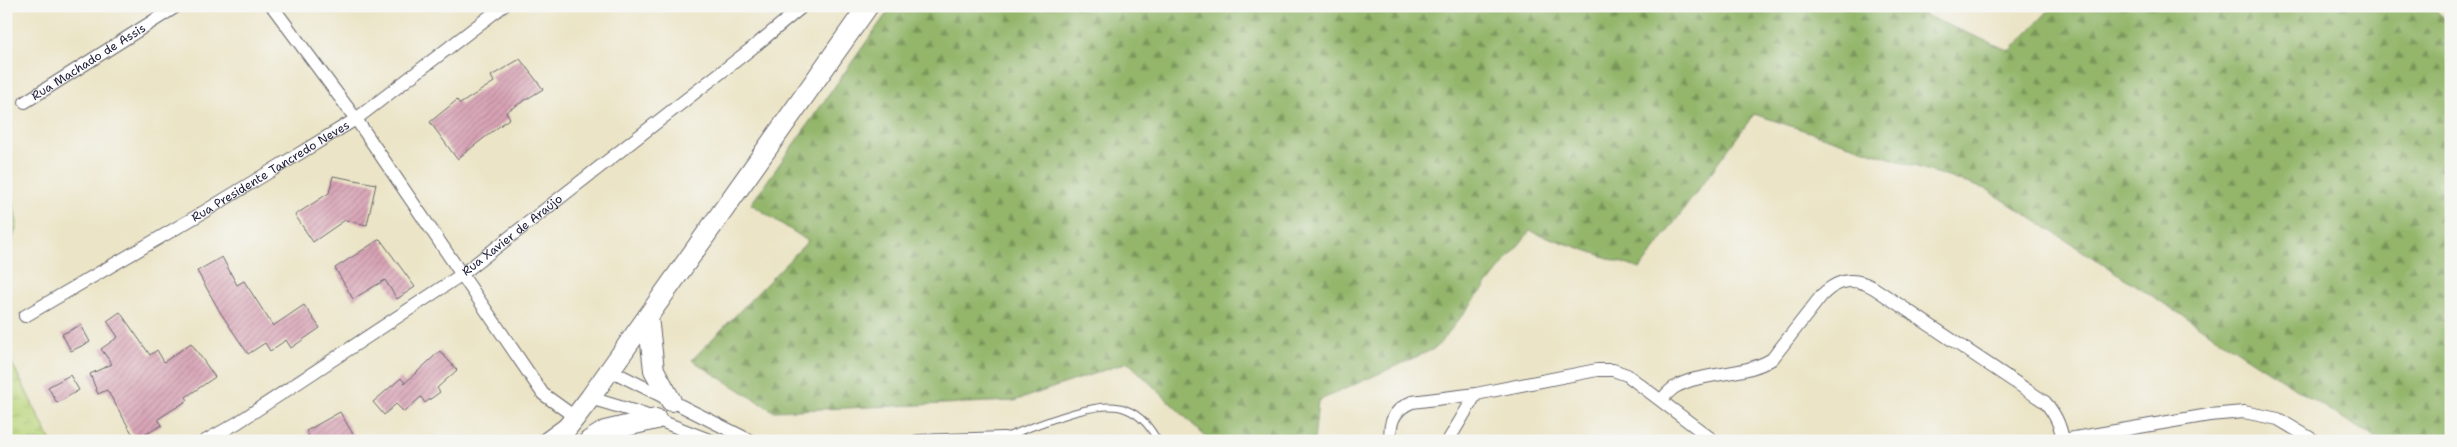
<svg xmlns="http://www.w3.org/2000/svg" width="2457" height="447" font-family="'Shantell Sans',sans-serif">
<style>
.forest{fill:url(#forest-firs);stroke:#5a6c53}
.wetland{fill:url(#wetland-marsh);stroke:#6e7c5b}
.building{fill:url(#building-hatch)}
.lines{fill:none;stroke-linecap:round;stroke-linejoin:round}
.service-casing{stroke:#68666c;stroke-width:8}
.minor-casing{stroke:#68666c;stroke-width:14}
.primary-casing{stroke:#68666c;stroke-width:22}
.service{stroke:#fff;stroke-width:6}
.minor{stroke:#fff;stroke-width:12}
.primary{stroke:#fff;stroke-width:20}
.labels{text-anchor:middle;dominant-baseline:central;stroke-width:4.5;stroke-linejoin:round;paint-order:stroke}
.street-label{font-size:12px;fill:#22223b;stroke:#f6f6f2}
</style>
<defs>
<pattern id="forest-firs" width="22" height="20" patternUnits="userSpaceOnUse" patternTransform="scale(1.25)"><rect width="22" height="20" fill="#93b66b"/><path d="M5 1l3.5 6h-7zM16 11l3.5 6h-7z" fill="#789459"/></pattern>
<pattern id="wetland-marsh" width="20" height="14" patternUnits="userSpaceOnUse" patternTransform="scale(1.25)"><rect width="20" height="14" fill="#bad57b"/><path d="M1 5h8M5 5V1M11 12h8M15 12V8" fill="none" stroke="#a0b76b"/></pattern>
<pattern id="building-hatch" width="6" height="6" patternUnits="userSpaceOnUse" patternTransform="scale(1.25)"><rect width="6" height="6" fill="#d8a3b5"/><path d="M-1 1l2-2M0 6l6-6M5 7l2-2" fill="none" stroke="#af8494"/></pattern>
</defs>
<rect width="100%" height="100%" fill="#f6f6f2"/>
<filter id="ink" filterUnits="userSpaceOnUse"><feTurbulence type="fractalNoise" baseFrequency=".02" numOctaves="2"/><feDisplacementMap in="SourceGraphic" scale="10" xChannelSelector="R" yChannelSelector="G"/><feConvolveMatrix kernelMatrix="1 2 1 2 8 2 1 2 1" color-interpolation-filters="sRGB"/></filter>
<filter id="wash" filterUnits="userSpaceOnUse"><feTurbulence type="fractalNoise" baseFrequency=".0096" numOctaves="4" result="noise"/><feDisplacementMap in="SourceGraphic" scale="20" xChannelSelector="R" yChannelSelector="G"/><feGaussianBlur stdDeviation="1.12" result="paint"/><feColorMatrix in="noise" values="0 0 0 0 0 0 0 0 0 0 0 0 0 0 0 0 0 1.4 0 .05"/><feComposite in="paint" operator="in"/></filter>
<g filter="url(#wash)">
<rect width="100%" height="100%" fill="#ebe4c6"/>
<!-- forest -->
<path class="forest" d="M 892,6 L 1903,6 L 2010,51 L 2053,6 L 2431,6 L 2451,24 L 2451,441 L 2381,441 L 2329,410 L 1988,190 L 1754,114 L 1640,269 L 1530,231 L 1436,348 L 1318,401 L 1314,441 L 1210,441 L 1128,362 L 1014,401 L 773,411 L 692,360 L 808,241 L 751,204 Z"/>
<!-- wetland -->
<g class="wetland">
<path d="M 6,157 L 17,224 L 6,262 Z"/>
<path d="M 6,357 L 10,359 L 51,441 L 6,441 Z"/>
</g>
<g id="blocks">
<!-- building -->
<g class="building">
<path d="M 520,59 L 543,89 L 506,112 L 510,118 L 457,159 L 430,122 L 457,100 L 460,104 L 494,82 L 491,76 Z"/>
<path d="M 333,176 L 376,184 L 367,225 L 345,220 L 313,242 L 295,215 L 329,193 Z"/>
<path d="M 380,239 L 415,287 L 397,299 L 385,280 L 353,299 L 335,268 Z"/>
<path d="M 222,257 L 237,285 L 244,281 L 273,326 L 304,305 L 320,328 L 291,348 L 286,340 L 270,351 L 265,343 L 248,354 L 220,312 L 197,271 Z"/>
<path d="M 120,312 L 150,355 L 157,350 L 164,362 L 191,343 L 215,377 L 186,397 L 188,400 L 158,419 L 162,425 L 136,440 L 107,390 L 98,394 L 90,374 L 112,364 L 101,349 L 118,337 L 107,321 Z"/>
<path d="M 81,325 L 90,342 L 71,351 L 62,334 Z"/>
<path d="M 440,351 L 457,370 L 437,388 L 440,392 L 425,403 L 421,397 L 404,412 L 396,404 L 384,415 L 373,402 L 401,378 L 405,383 Z"/>
<path d="M 70,375 L 79,390 L 57,403 L 48,387 Z"/>
<path d="M 340,412 L 357,441 L 312,441 L 306,431 Z"/>
</g>
</g>
</g>
<g filter="url(#ink)">
<use href="#blocks" fill-opacity="0" stroke="#68666c" stroke-width="1"/>
<g class="lines">
<!-- service casing -->
<g class="service-casing">
<path id="service" d="M 1008,436 C 1035,426 1099,398 1125,409 C 1141,415 1150,427 1158,441"/>
</g>
<!-- minor casing -->
<g class="minor-casing">
<g id="minor">
<path d="M 272,6 L 356,119 L 543,394 L 575,417 L 542,441"/>
<path id="s1" d="M 25,102 L 177,6"/>
<path id="s2" d="M 25,316 L 197,216 L 356,119 L 503,6"/>
<path d="M 610,370 L 751,441"/>
<path d="M 590,398 L 640,413 L 712,441"/>
<path d="M 1661,400 C 1665,396 1670,390 1675,387 C 1703,371 1743,377 1772,359 L 1822,295 C 1838,279 1855,277 1874,288 L 2045,402 C 2055,414 2060,424 2063,440"/>
<path id="s3" d="M 205,441 L 237,423 L 461,275 L 756,45 L 803,6"/>
<path d="M 918,441 L 1003,438 L 1023,441"/>
<path d="M 1391,441 C 1388,422 1395,409 1412,402 L 1476,394 L 1597,370 L 1613,370 L 1627,375 L 1714,441"/>
<path d="M 1448,441 L 1476,394"/>
<path d="M 2057,441 L 2209,415 L 2244,412 L 2278,419 L 2315,441"/>
</g>
</g>
<!-- primary casing -->
<g class="primary-casing">
<g id="primary">
<path d="M 648,317 L 654,370 L 671,401"/>
<path d="M 557,441 L 590,398 L 868,6"/>
<path d="M 589,441 L 605,431 L 656,419"/>
</g>
</g>
<!-- service -->
<use href="#service" class="service"/>
<!-- minor -->
<use href="#minor" class="minor"/>
<!-- primary -->
<use href="#primary" class="primary"/>
</g>
</g>
<g class="labels">
<!-- street labels -->
<g class="street-label">
<text stroke="none"><textPath href="#s1" startOffset="75">Rua Machado de Assis</textPath></text>
<text stroke="none"><textPath href="#s2" startOffset="285">Rua Presidente Tancredo Neves</textPath></text>
<text stroke="none"><textPath href="#s3" startOffset="370">Rua Xavier de Araújo</textPath></text>
</g>
</g>
<!-- margin -->
<rect width="2457" height="447" fill="none" stroke="#f6f6f2" stroke-width="25"/>
</svg>
